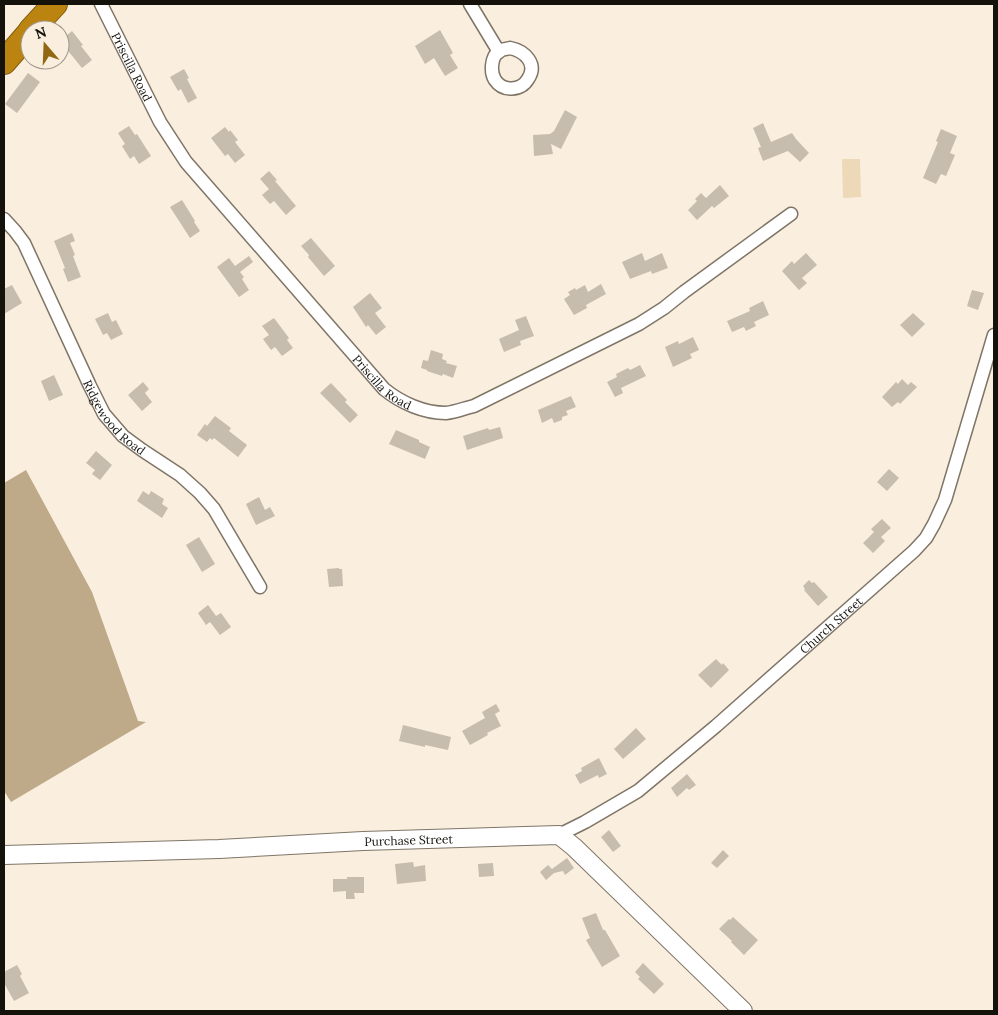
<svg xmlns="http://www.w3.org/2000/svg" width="998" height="1015" font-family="Lora,serif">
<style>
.green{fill:#edd8b8}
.forest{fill:#bea989}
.building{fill:#c7bdae}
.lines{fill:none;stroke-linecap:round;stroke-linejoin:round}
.street-casing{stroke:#7f7567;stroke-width:15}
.secondary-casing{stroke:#7f7567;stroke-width:20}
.highway-casing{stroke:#815c0f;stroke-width:26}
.street{stroke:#fff;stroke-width:12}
.secondary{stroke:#fff;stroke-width:18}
.highway{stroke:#bb8411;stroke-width:24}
.labels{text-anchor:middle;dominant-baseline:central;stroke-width:5;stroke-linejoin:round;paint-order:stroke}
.street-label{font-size:12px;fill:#15120c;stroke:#faefdf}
</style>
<rect width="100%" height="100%" fill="#faefdf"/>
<!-- green -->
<path class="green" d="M 842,159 L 860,159 L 861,197 L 843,198 Z"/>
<!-- forest -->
<path class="forest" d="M 26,470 L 92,592 L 138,721 L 146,722 L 11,802 L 4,791 L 4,483 Z"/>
<!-- building -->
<g class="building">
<path d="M 440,30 L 453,53 L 450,55 L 458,68 L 445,76 L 434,58 L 425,64 L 415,46 Z"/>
<path d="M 72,31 L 83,45 L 81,46 L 92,60 L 82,68 L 60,41 Z"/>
<path d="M 184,69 L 189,78 L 187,79 L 197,98 L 188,103 L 181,89 L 178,91 L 170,77 Z"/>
<path d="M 28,73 L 40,82 L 17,113 L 5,104 Z"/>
<path d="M 565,110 L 577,117 L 561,149 L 551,144 L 553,154 L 534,156 L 533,135 L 550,134 L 554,131 Z"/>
<path d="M 763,123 L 771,142 L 792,133 L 796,139 L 809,153 L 800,162 L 788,151 L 763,161 L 758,148 L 761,147 L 753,128 Z"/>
<path d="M 129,126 L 135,135 L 137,134 L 151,156 L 139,164 L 134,156 L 130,159 L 122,146 L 125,144 L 118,133 Z"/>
<path d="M 225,127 L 229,132 L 230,130 L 238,140 L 235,142 L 245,155 L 235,163 L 228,154 L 225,156 L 211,138 Z"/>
<path d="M 941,129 L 957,136 L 950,153 L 955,155 L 946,176 L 941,174 L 936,184 L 923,178 L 938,142 L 936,141 Z"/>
<path d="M 269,171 L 277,180 L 275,181 L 296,206 L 286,215 L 274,201 L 270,204 L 262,195 L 269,189 L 260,179 Z"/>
<path d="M 720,185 L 729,196 L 714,208 L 712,206 L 697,220 L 688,210 L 697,201 L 695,199 L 701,193 L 706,198 Z"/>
<path d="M 182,200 L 195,221 L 194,222 L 200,231 L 190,238 L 170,207 Z"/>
<path d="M 72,233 L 75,241 L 70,243 L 75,255 L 73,256 L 81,277 L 68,282 L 63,269 L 65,268 L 54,241 Z"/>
<path d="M 311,238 L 335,266 L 324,276 L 308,257 L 309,255 L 301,246 Z"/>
<path d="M 642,253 L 645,261 L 662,253 L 668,268 L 652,274 L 651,271 L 630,279 L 622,262 Z"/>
<path d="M 806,253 L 817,265 L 802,278 L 807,283 L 799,290 L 782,271 L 792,261 L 794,264 Z"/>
<path d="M 249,256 L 253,262 L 240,272 L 244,277 L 242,279 L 249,290 L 239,297 L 217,267 L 229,258 L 235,266 Z"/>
<path d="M 601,284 L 606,294 L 586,305 L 587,308 L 574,315 L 564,299 L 570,295 L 568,292 L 575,288 L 576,290 L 585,285 L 588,292 Z"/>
<path d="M 12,285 L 22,303 L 4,314 L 4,289 Z"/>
<path d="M 972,290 L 984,293 L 978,310 L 967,306 Z"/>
<path d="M 370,293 L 382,308 L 375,313 L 386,327 L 376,335 L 368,325 L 366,327 L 353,307 Z"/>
<path d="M 763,301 L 769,315 L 754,322 L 756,326 L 746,331 L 744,327 L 732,332 L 727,321 L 750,311 L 749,308 Z"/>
<path d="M 108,313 L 112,322 L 116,320 L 123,334 L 111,340 L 107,333 L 103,335 L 95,319 Z"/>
<path d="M 913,313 L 925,324 L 912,337 L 900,325 Z"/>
<path d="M 526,316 L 534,336 L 520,341 L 521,345 L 504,352 L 499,339 L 519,330 L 515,320 Z"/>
<path d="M 274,318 L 289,338 L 287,340 L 293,348 L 282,356 L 275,347 L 271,350 L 263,339 L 269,335 L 262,326 Z"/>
<path d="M 693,337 L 699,350 L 690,354 L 692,358 L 673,367 L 665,347 L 678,341 L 679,344 Z"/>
<path d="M 431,350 L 443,354 L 442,359 L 447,361 L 446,363 L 457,366 L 453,378 L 443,374 L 442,376 L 427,371 L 427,370 L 421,368 L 423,360 L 428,361 Z"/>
<path d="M 640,365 L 646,376 L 621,388 L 623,393 L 615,397 L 607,382 L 617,377 L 616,374 L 628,368 L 630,370 Z"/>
<path d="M 54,375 L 63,395 L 49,401 L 41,381 Z"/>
<path d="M 902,379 L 908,385 L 911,382 L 917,387 L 900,404 L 898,402 L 892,407 L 882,397 L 896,382 L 898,384 Z"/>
<path d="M 143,382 L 149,389 L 145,393 L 152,402 L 142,411 L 128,395 Z"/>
<path d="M 331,383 L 347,400 L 345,402 L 358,415 L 350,423 L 320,393 Z"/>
<path d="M 571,396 L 576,407 L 566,411 L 568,415 L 562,417 L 562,420 L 554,423 L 552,418 L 542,423 L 538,410 Z"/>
<path d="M 215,416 L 231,428 L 229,431 L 247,445 L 238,457 L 214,438 L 212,440 L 210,438 L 207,442 L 197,435 L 205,424 L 207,426 Z"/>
<path d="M 500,427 L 503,438 L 467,450 L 463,436 L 488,428 L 489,430 Z"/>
<path d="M 396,430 L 419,440 L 419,442 L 430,447 L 425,459 L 389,444 Z"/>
<path d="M 96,451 L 112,465 L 100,480 L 92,474 L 95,470 L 86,463 Z"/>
<path d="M 889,469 L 899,478 L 887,491 L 877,482 Z"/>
<path d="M 143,491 L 149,495 L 151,491 L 164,499 L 162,504 L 168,508 L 162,518 L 137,501 Z"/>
<path d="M 259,497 L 265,510 L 270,507 L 275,516 L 256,525 L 246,504 Z"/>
<path d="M 882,519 L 891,528 L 881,537 L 885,541 L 873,553 L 863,543 L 874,532 L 871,529 Z"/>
<path d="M 199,537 L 215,564 L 202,572 L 186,545 Z"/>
<path d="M 339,568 L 339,569 L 342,569 L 343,586 L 329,587 L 327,569 Z"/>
<path d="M 809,580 L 812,583 L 814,582 L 828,597 L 818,606 L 804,590 L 805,589 L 803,586 Z"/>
<path d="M 208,605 L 216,616 L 221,613 L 231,627 L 220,635 L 210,622 L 206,625 L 198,613 Z"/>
<path d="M 716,659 L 722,665 L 723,663 L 729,670 L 711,688 L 698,675 Z"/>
<path d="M 496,704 L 500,711 L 495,714 L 501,726 L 487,733 L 488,735 L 470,745 L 462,731 L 485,718 L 482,712 Z"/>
<path d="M 403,725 L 451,737 L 448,750 L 425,745 L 425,747 L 399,741 Z"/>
<path d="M 636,728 L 646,739 L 623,759 L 614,749 Z"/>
<path d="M 599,758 L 607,774 L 599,778 L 598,775 L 580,784 L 575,775 L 582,771 L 581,768 Z"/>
<path d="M 687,774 L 696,785 L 689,790 L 687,788 L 677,797 L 671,788 Z"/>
<path d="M 609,830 L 621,846 L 613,852 L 601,837 Z"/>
<path d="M 723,850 L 729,856 L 717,868 L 711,863 Z"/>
<path d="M 567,858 L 574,868 L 565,875 L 563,871 L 554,873 L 546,880 L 540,872 L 548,865 L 552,869 Z"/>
<path d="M 413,862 L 414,867 L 425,865 L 426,881 L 397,884 L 395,864 Z"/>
<path d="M 493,863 L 494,876 L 479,877 L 478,864 Z"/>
<path d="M 347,877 L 364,877 L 364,893 L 354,893 L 355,899 L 346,899 L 346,891 L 333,892 L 333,879 L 347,879 Z"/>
<path d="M 596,913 L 603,930 L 605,930 L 620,956 L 602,967 L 586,940 L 590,938 L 582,918 Z"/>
<path d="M 733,917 L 758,940 L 744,955 L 731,942 L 732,941 L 719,929 L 729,919 L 730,920 Z"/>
<path d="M 643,963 L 664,984 L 654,994 L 638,979 L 640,977 L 635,972 Z"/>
<path d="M 17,965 L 22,974 L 20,976 L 29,993 L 14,1001 L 4,983 L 4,972 Z"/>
</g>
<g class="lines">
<!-- street casing -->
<g class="street-casing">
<g id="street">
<path id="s1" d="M 101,4 L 160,122 L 186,162 L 384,389 C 401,403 424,413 446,413 C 456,412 465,408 474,406 L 639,324 L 664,308 L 684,292 L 791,214"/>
<path d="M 470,4 L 499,52"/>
<path d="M 510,48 C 525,51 538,64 528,79 C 521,91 503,92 495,80 C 490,72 491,57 499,51 C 502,49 507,49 510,48 Z"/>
<path id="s2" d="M 4,219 L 15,231 L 24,243 L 90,386 L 104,414 L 123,436 L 142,450 L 180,475 L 200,493 L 214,509 L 260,587"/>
<path id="s3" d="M 559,835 L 585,822 L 638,791 L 716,726 L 914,551 L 926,538 L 934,524 L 945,500 L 994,335"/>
</g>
</g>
<!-- secondary casing -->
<g class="secondary-casing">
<g id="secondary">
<path id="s4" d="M 4,855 L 219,849 L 363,841 L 559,835 L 574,847 L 743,1011"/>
</g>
</g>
<!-- highway casing -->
<g class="highway-casing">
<g id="highway">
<path d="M 31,30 L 55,4"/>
<path d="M 4,62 L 30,32"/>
</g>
</g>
<!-- street -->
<use href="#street" class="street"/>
<!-- secondary -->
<use href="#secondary" class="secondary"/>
<!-- highway -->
<use href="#highway" class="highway"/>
</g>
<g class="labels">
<!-- street labels -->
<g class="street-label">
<text stroke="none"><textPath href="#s1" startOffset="70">Priscilla Road</textPath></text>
<text stroke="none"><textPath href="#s1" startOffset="475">Priscilla Road</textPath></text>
<text stroke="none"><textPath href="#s2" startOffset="229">Ridgewood Road</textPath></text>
<text stroke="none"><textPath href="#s3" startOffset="345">Church Street</textPath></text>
<text stroke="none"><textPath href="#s4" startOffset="405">Purchase Street</textPath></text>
</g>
</g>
<!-- border -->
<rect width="998" height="1015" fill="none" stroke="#15120c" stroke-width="10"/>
<!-- north arrow -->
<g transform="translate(45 45) rotate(341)"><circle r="24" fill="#faefdf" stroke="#9e978b"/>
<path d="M0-4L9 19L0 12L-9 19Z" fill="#926711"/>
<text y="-8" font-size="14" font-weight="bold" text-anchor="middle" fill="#15120c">N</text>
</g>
</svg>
